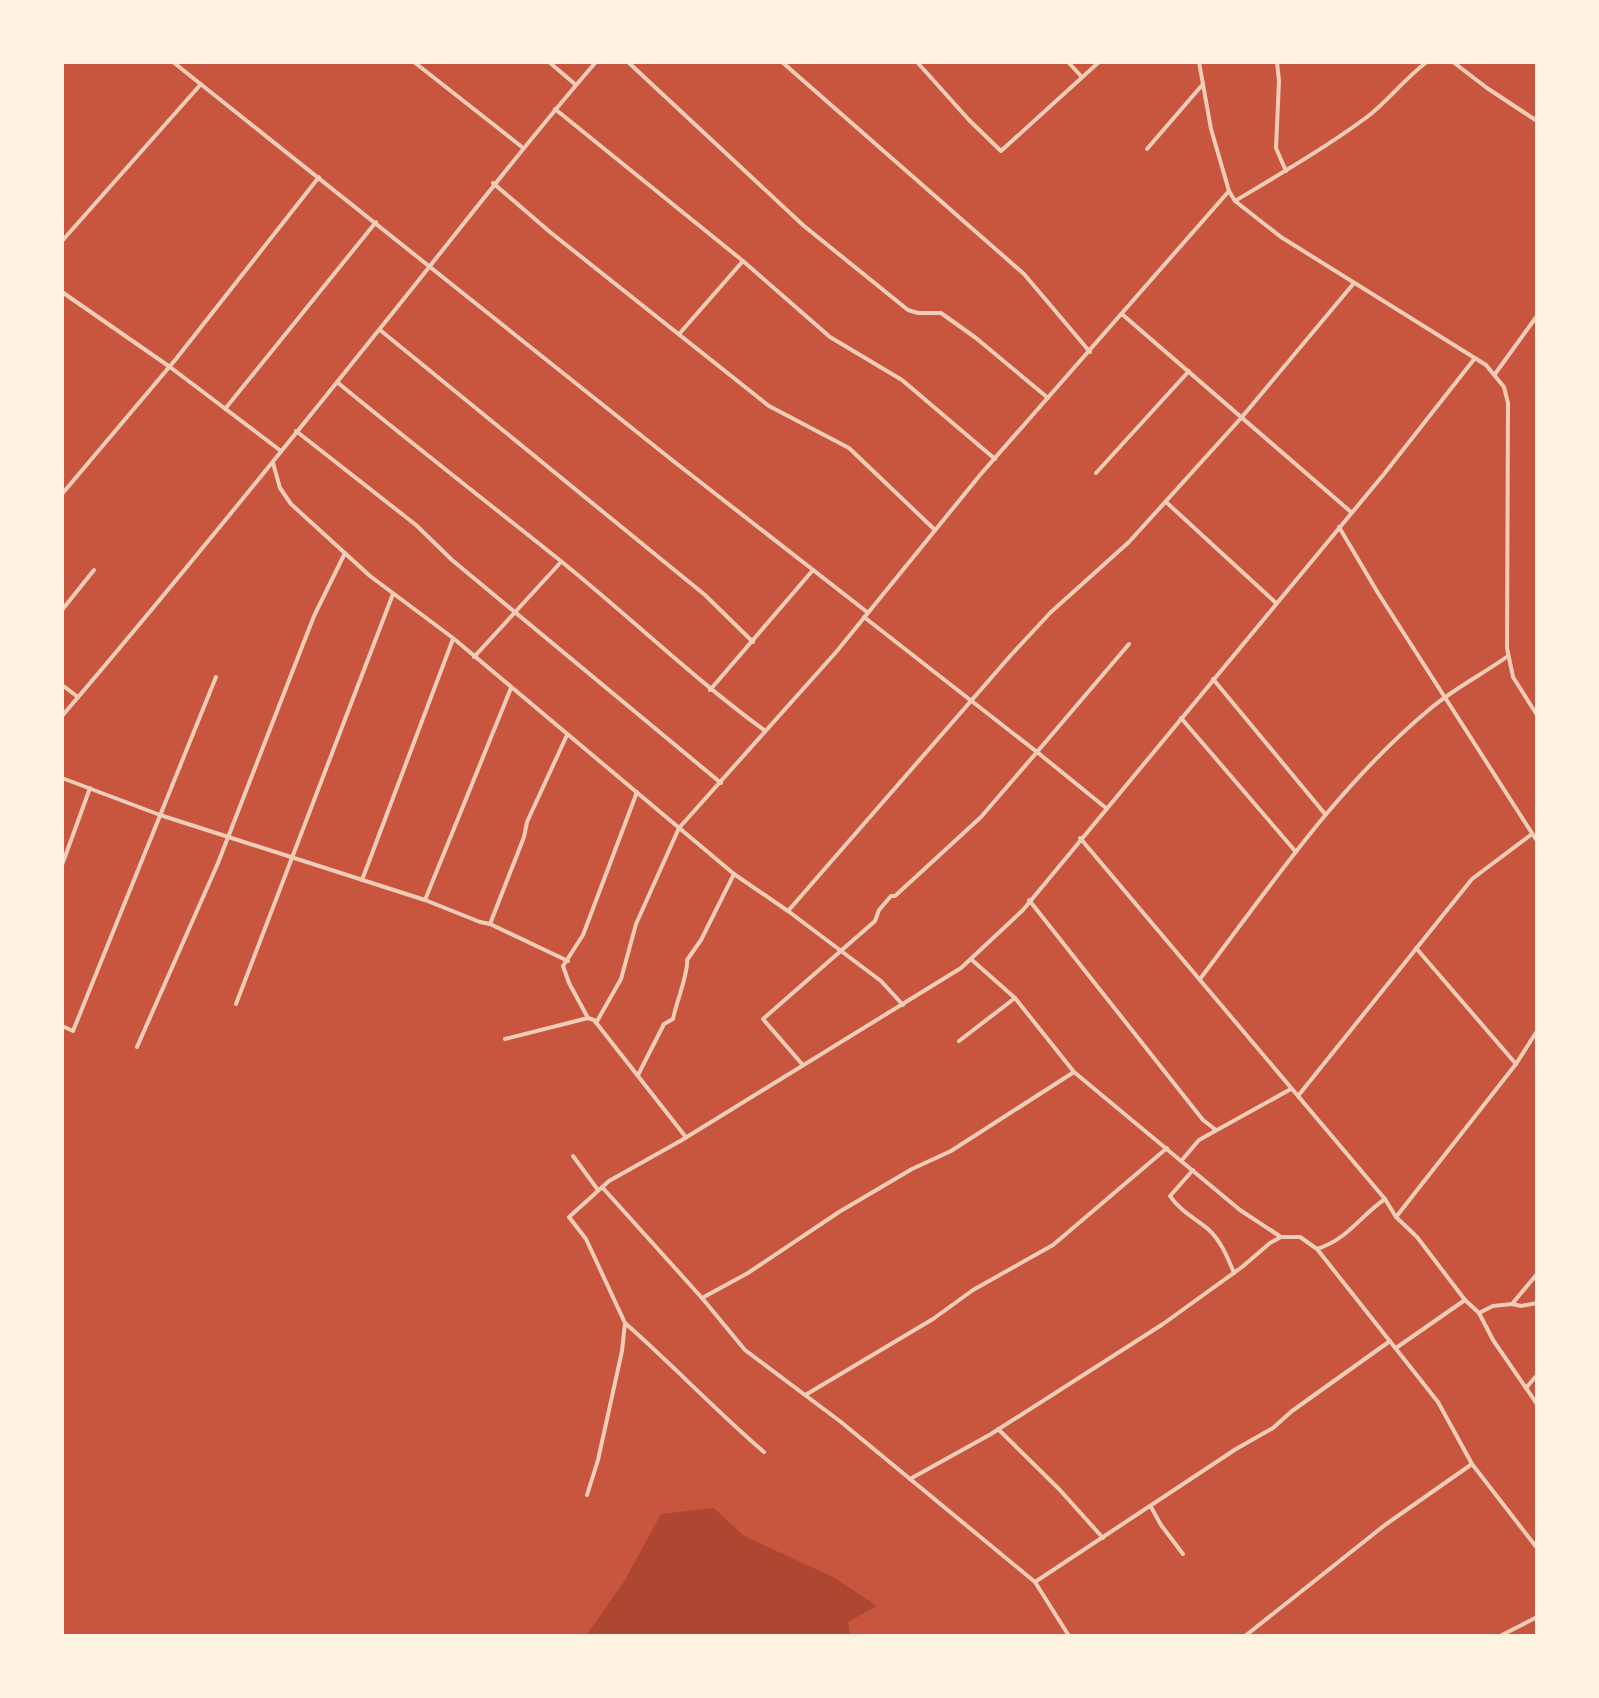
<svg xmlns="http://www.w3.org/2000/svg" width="1599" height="1698" font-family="'Crimson Pro',serif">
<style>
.green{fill:#ae4732}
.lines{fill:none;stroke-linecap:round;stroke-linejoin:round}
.minor{stroke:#f1ccb7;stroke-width:4}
</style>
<rect width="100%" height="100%" fill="#c8553d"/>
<!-- green -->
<path class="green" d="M 714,1508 L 744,1536 L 833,1577 L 877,1606 L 848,1622 L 850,1636 L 586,1636 L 625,1580 L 661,1514 Z"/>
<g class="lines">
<!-- minor -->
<g class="minor">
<path d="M 173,62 L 672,460 L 867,612"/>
<path d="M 414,62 L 522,147"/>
<path d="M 549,62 L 576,85"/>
<path d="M 628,62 L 804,226 L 908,310 L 918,313 L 941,313 L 976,338 L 1048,398"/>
<path d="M 782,62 L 1024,274 L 1090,352"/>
<path d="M 917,62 L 969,120 L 1001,151 L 1099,62"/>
<path d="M 1068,62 L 1081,76"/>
<path d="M 1199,62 L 1211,129 L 1229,191 L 1235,201 L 1281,237 L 1486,365 L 1504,387 L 1508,403 L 1507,648 L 1513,677 L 1537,715"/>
<path d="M 1277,62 L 1279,81 L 1276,148 L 1286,171"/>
<path d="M 1453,62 L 1487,88 L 1537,121"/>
<path d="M 555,109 L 743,261 L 830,337 L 902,380 L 995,459"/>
<path d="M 1147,149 L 1203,84"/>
<path d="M 493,183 L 550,232 L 769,406 L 849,448 L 935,530"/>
<path d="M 1235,201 C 1280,174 1325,148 1367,117 C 1388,101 1405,78 1427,62"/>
<path d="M 62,241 L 201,84"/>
<path d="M 62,292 L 170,367 L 281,451"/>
<path d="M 1123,315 L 1351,512"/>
<path d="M 380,330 L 705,595 L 753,642"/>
<path d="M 680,333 L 743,261"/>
<path d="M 1495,374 L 1537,316"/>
<path d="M 337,382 C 411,443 487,502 562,562 C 630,617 693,678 764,730"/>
<path d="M 225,409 L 376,222"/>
<path d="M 296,431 L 416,525 L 452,560 L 721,783"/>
<path d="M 273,463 L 280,488 L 291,504 L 370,576 L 453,638 L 734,874 L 788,911 L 881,981 L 903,1005"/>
<path d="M 1096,473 L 1189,371"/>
<path d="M 62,494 L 176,359 L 319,177"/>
<path d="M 1166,502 L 1276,603"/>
<path d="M 1339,527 L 1378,593 L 1537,841"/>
<path d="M 62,610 L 94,570"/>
<path d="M 864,617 L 1037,752 L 1129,644"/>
<path d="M 474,657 L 561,562"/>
<path d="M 1213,679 L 1325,814"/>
<path d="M 62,685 L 78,697"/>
<path d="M 710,690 L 813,570"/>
<path d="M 62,716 C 170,590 274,461 378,331 C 451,241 520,149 596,62"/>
<path d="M 1181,718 L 1296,852"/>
<path d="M 62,778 L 160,815 L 425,900 L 480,922 L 490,924 L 568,961"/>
<path d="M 637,792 L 583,935 L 563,966 L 569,983 L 588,1018 L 594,1020 L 685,1136"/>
<path d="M 1080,838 L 1385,1199 L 1396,1217 L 1417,1237 L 1465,1300 L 1479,1313 L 1493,1340 L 1537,1404"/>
<path d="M 62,865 L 90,788"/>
<path d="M 362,880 L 453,639"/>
<path d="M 425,900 L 511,688"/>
<path d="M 1029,900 L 1203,1120 L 1216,1130"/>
<path d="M 788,911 L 1011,655 L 1051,612 L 1129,542 L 1242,417 L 1354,283"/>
<path d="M 490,924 L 524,837 L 527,822 L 567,735"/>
<path d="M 1416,948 L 1516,1064"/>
<path d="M 972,960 L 1015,998 L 1074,1072 L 1240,1210 L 1281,1237"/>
<path d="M 1200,979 C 1272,884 1339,784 1431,708 C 1455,688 1483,674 1508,656"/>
<path d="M 236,1004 L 393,594"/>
<path d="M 596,1023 L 621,979 L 636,924 L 679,828 L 837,651 L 980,475 L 1229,191"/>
<path d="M 62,1026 L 73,1031 L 216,677"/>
<path d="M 505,1039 L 588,1018"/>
<path d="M 959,1041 L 1015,998"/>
<path d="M 137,1047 L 218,863 L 314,616 L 345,553"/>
<path d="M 802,1064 L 763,1019 L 875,921 L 879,910 L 891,896 L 895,896 L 981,817 L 1037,752 L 1106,808"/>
<path d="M 638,1075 L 664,1024 L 673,1019 C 676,1003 689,971 687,960 L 701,940 L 734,874"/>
<path d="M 1298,1096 L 1472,879 L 1532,834"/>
<path d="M 573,1156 L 598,1190"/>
<path d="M 1182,1160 L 1199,1140 L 1291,1089"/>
<path d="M 1193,1170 L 1170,1196 C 1180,1211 1195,1218 1208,1229 C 1221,1241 1227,1256 1234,1273"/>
<path d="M 602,1187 L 702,1298 L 745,1350 L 841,1422 L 1035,1582 L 1069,1636"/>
<path d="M 1396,1217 L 1516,1064 L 1537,1031"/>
<path d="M 1317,1249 C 1348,1239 1359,1217 1385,1199"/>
<path d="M 702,1298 L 748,1273 L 839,1212 L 912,1169 L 951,1151 L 1074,1072"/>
<path d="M 1512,1304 L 1521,1306 L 1537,1303"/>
<path d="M 1479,1313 L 1493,1306 L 1512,1304 L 1537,1274"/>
<path d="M 625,1323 C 673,1365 716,1411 764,1452"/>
<path d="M 1396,1348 L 1465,1300"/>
<path d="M 1526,1388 L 1537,1375"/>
<path d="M 807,1394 L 933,1319 L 973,1290 L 1053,1245 L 1167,1148"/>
<path d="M 998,1429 L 1059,1489 L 1103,1538"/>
<path d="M 910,1479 L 991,1434 L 1163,1324 L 1242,1267 L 1270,1243 L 1281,1237 L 1300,1237 L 1317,1249 L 1438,1402 L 1472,1464 L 1537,1548"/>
<path d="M 587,1495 L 598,1460 L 622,1351 L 625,1323 L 586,1239 L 569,1217 L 609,1181 L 682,1140 L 961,968 L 1023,910 L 1384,474 L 1475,358"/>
<path d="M 1151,1507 L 1161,1525 L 1183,1554"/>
<path d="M 1035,1582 L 1236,1449 L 1273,1428 L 1292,1411 L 1390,1341"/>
<path d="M 1245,1636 L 1385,1525 L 1472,1464"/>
<path d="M 1500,1636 L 1537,1617"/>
</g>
</g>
<!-- border -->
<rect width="1599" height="1698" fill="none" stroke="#fff3e0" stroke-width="128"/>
</svg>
